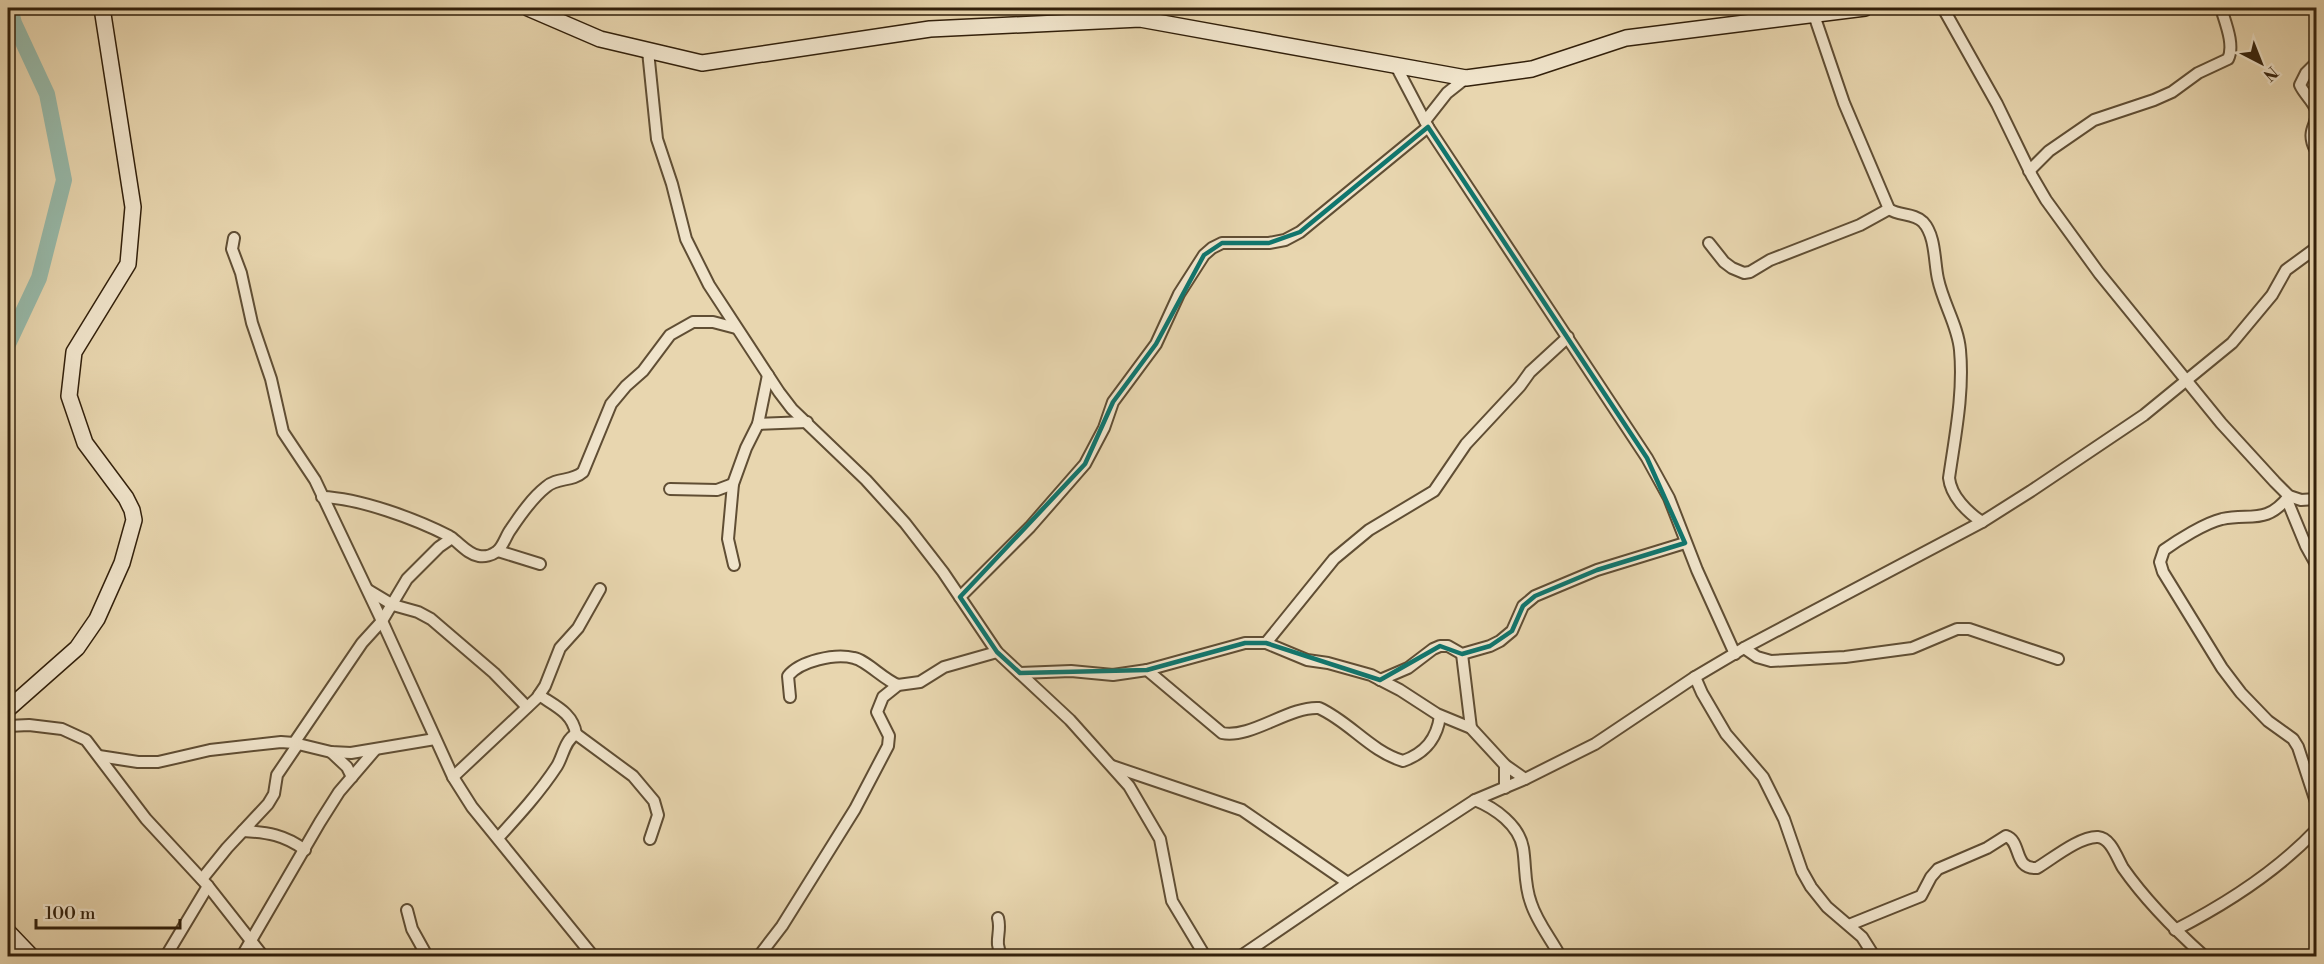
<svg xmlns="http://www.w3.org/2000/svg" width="2324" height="964" font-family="'Libre Bodoni',serif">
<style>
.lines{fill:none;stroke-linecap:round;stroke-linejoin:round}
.river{stroke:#97b9a9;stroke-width:16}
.street-casing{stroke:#604e34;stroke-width:14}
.secondary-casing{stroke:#32200b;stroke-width:18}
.street{stroke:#f0e4cb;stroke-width:10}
.secondary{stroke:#f0e4cb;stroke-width:15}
.marked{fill:none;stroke:#0f766e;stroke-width:4.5;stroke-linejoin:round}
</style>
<rect width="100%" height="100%" fill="#e8d6af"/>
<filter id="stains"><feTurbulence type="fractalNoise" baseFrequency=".00333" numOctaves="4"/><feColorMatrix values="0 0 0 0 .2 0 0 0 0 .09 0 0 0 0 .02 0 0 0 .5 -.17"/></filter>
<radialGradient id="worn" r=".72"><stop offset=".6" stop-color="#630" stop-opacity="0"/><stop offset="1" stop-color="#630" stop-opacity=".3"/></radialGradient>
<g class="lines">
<!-- river -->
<path class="river" d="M 8,344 L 39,278 L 64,180 L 47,94 L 14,23 L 10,8"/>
<!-- street casing -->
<g class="street-casing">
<g id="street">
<path d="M 1943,8 L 1997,104 L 2032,176 L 2046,200 L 2099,273 L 2221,423 L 2275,482 L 2289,496 L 2301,500 L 2316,499"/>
<path d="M 2315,8 L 2316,9"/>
<path d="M 1814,15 L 1844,103 L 1889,209 C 1899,216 1914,213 1923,222 C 1936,236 1934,262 1938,279 C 1943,303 1958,326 1960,350 C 1964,393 1955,436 1949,478 C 1951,496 1967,512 1982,522"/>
<path d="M 648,51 L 657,139 L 672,184 L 686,239 L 709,285 L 779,392 L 792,409 L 866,480 L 905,523 L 943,572 L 997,652 L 1070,720 L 1129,786 L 1160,839 L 1172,901 L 1205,956"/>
<path d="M 2316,63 L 2306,73 L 2300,85 C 2304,94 2313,101 2316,110 C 2320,124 2304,129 2316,151"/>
<path d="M 1396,66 L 1428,127 L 1647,458 L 1669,498 L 1697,570 L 1735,654"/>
<path d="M 1425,121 L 1447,93 L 1466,78"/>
<path d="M 2029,171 L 2049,151 L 2094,120 L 2154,100 L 2172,92 L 2198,73 L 2228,59 C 2235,45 2225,22 2221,8"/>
<path d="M 234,238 L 232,249 L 241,273 L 252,323 L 271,379 L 283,432 L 315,480 L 382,621 L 453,777 L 472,807 L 593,956"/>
<path d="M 1709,243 L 1724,262 L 1732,268 L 1744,273 L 1750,272 L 1770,260 L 1860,225 L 1889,209"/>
<path d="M 758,424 L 807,422"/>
<path d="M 670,489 L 717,490 L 733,484"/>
<path d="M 2289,496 C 2266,525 2251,513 2222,519 C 2205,523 2178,540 2164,550 L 2160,562 L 2163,572 L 2222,668 L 2241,693 L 2268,721 L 2293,739 L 2298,747 L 2316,802"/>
<path d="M 322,497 C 359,498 416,519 449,536 C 459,542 467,554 479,556 C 485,557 492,555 496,552 C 503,548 506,535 511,529 C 521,514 532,498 546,487 C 557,477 572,482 583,472 L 611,404 L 626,386 L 643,371 L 670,335 L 693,322 L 713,322 L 736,328"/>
<path d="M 2287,500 L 2306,546 L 2316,564"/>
<path d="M 498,551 L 540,564"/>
<path d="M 734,565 L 728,539 L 733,484 L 746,448 L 758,424 L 768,375"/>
<path d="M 368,590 L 393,605 L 418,612 L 431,619 L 494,673 L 527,707"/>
<path d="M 960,597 L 1030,527 L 1085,464 L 1104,428 L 1113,402 L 1156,344 L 1179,294 L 1204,255 L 1212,248 L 1222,243 L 1269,243 L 1285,240 L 1300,232 L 1428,127"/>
<path d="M 1266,643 L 1334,559 L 1369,530 L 1434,491 L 1466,444 L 1520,386 L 1530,372 L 1568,337"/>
<path d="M 1744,648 L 1757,657 L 1771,661 L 1845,657 L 1912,648 L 1957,629 L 1969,629 L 2058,659"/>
<path d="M 1462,654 L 1471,728"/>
<path d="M 1147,670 L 1222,733 C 1251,739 1289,706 1319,708 C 1350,722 1370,751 1403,761 C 1425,753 1437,739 1440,716"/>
<path d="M 1020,673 L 1071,671 L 1113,675 L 1147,670 L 1245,643 L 1266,643 L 1307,660 L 1328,663 L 1371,675 L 1400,690 L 1437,714 L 1471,728 L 1505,765 L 1525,779"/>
<path d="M 1695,677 L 1702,693 L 1726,734 L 1763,777 L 1784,819 L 1802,871 L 1811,887 L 1827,907 L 1862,937 L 1874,956"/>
<path d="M 1380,680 L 1408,668 L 1433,649 L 1440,646 L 1448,646 L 1462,654 L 1490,646 L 1500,641 L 1512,631 L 1523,606 L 1535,596 L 1597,570 L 1685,543"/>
<path d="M 539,695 C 555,706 573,713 576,734"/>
<path d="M 790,697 L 788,676 C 800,661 835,653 854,658 C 866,660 884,680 898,685"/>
<path d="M 8,726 L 29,725 L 62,729 L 86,740 L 146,819 L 208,886 L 263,956"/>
<path d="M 294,743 L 362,643 L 382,621 L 407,579 L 439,547 L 452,538"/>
<path d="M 331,752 L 347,767 L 352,777"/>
<path d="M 99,756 L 138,762 L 158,762 L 210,750 L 281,742 L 294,743 L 331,752 L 351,753 L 435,739"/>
<path d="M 1112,766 L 1242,810 L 1348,883"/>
<path d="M 453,777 L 537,698 L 545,686 L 560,648 L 578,628 L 600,589"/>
<path d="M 1505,788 L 1505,765"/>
<path d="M 1475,800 C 1495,808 1519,825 1523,848 C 1526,866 1524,885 1531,903 C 1537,922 1551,939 1560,956"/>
<path d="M 243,831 C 267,832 285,835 305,850"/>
<path d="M 498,838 C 519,815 540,792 557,766 C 563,756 565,740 576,734 L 633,776 L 654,801 L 658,815 L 650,839"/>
<path d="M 202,879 L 227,848 L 268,804 L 274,794 L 277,775 L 298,744"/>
<path d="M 407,910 L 412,929 L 427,956"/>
<path d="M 998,918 C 1002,933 993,941 1002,956"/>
<path d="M 1849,925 L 1921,896 L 1931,877 L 1938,869 L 1987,848 L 2006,836 C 2022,841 2013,870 2037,868 C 2052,859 2080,836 2098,837 C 2111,838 2117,858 2123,868 C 2146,901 2174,929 2204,956"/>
<path d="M 2175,930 C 2226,904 2277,871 2316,830"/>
<path d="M 166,956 L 208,886"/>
<path d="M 242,956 L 320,822 L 339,792 L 375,750"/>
<path d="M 759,956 L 782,926 L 855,809 L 888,746 L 889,736 L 877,712 L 883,697 L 898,685 L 920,682 L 944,667 L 997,652"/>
<path d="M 1241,956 L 1348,883 L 1475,800 L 1525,779 L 1595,744 L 1695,677 L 1744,648 L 1982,522 L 2031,491 L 2144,415 L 2232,343 L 2272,295 L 2286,270 L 2316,248"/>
</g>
</g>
<!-- secondary casing -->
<g class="secondary-casing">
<g id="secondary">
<path d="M 528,8 L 600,39 L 702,63 L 930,29 L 1140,19 L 1466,78 L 1532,69 L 1626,38 L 1865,8"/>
<path d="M 8,709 L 77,648 L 97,619 L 122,563 L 134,520 L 132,510 L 126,498 L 85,443 L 69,396 L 74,352 L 128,264 L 133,207 L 102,8"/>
<path d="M 8,932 L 31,956"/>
</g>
</g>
<!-- street -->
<use href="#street" class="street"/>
<!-- secondary -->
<use href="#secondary" class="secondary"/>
</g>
<!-- marked area -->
<path class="marked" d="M 1428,127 L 1647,458 L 1685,543 L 1597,570 L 1535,596 L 1523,606 L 1512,631 L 1490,646 L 1462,654 L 1440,646 L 1380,680 L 1266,643 L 1245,643 L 1147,670 L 1020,673 L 997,652 L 960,597 L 1085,464 L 1113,402 L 1156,344 L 1204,255 L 1222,243 L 1269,243 L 1300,232 Z"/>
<!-- margin -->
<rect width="2324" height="964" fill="none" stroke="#e8d6af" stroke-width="30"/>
<rect x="9" y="9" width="2306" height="946" fill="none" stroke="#32200b" stroke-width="3"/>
<rect x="15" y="15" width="2294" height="934" fill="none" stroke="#32200b" stroke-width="1.5"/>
<!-- north arrow -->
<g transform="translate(2261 63) rotate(138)" stroke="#f0e4cb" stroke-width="4.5" paint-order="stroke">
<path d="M0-4.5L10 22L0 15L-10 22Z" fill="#32200b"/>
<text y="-9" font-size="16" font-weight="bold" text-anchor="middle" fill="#32200b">N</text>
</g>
<!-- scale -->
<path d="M36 919v9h144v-9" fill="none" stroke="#32200b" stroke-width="3"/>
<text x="45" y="919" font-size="18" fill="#32200b" stroke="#f0e4cb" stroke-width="4.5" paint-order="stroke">100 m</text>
<rect width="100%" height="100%" filter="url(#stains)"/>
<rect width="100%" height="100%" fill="url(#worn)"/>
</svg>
